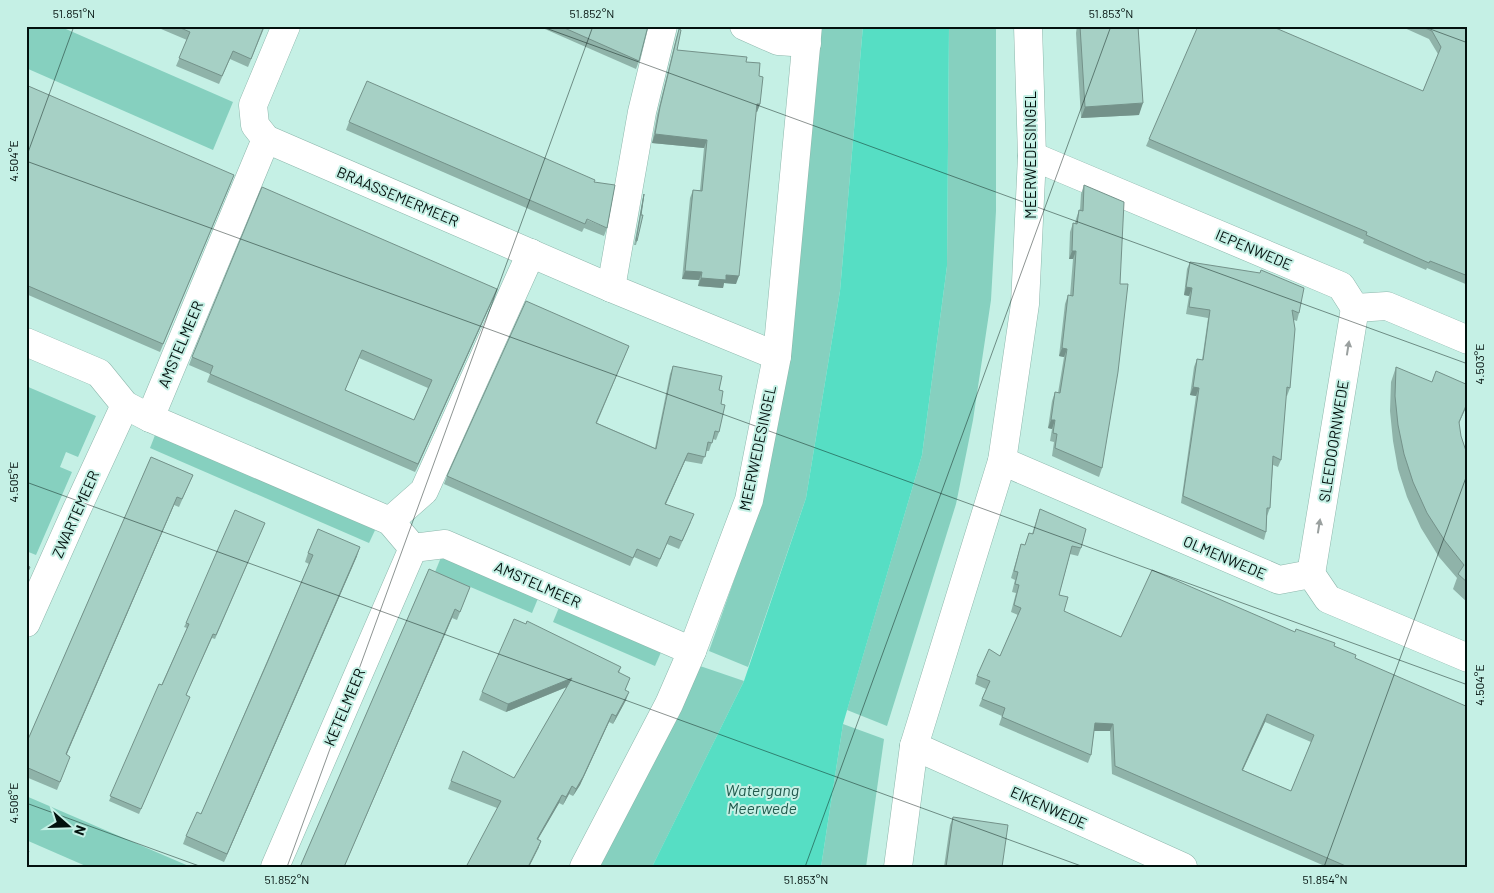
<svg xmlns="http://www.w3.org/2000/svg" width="1494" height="893" font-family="Barlow,sans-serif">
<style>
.green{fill:#86d0bf}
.water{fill:#56dec4}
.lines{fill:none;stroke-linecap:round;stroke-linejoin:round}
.street-casing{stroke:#8db7ac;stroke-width:29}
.street{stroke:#fff;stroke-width:28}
.wall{fill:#8fb3a9;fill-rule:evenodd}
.shaded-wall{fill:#74928a}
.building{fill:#a6d0c5;stroke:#74928a;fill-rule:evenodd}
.oneway{fill:#9aa09f}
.ticks{fill:none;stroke:#03110e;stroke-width:1;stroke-opacity:0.45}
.labels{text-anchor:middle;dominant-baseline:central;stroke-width:4;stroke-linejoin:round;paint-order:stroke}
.street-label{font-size:15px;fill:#03110e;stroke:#c5f0e5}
.water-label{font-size:16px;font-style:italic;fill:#21594d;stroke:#c5f0e5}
.neatline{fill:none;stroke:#03110e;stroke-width:2}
.ticks-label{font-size:12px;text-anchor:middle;fill:#03110e}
</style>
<rect width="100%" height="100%" fill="#c5f0e5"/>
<!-- green -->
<g class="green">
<path d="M 26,26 L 59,26 L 233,102 L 213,150 L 26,68 Z"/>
<path d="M 818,26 L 863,26 L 840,291 L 806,498 L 748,667 L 709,651 L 762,501 Z"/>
<path d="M 949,26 L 996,26 L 996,211 L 991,300 L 973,420 L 956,504 L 887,726 L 847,710 L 922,455 L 947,266 Z"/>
<path d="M 26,386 L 96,416 L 78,457 L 66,452 L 60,467 L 72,472 L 36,555 L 26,551 Z"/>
<path d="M 157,430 L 377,526 L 369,543 L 150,448 Z"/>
<path d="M 442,555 L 539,596 L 532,613 L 435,572 Z"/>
<path d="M 560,605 L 662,650 L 655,666 L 553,622 Z"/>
<path d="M 700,666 L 744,681 L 660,851 L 652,867 L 592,867 Z"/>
<path d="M 843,724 L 884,739 L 866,867 L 821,867 Z"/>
<path d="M 26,796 L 191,867 L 88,867 L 26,840 Z"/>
</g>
<!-- water -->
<path class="water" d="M 863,26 L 949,26 L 947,266 L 922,455 L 843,724 L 821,867 L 652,867 L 744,681 L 806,498 L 840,291 Z"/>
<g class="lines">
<!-- street casing -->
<g class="street-casing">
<g id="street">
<path d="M 286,26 L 253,105 L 255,125 L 266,139 L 611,288 L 777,356"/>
<path d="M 744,26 L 778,41 L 807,43"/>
<path d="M 1032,156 L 1341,286 L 1355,308"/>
<path d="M 611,288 L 642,112 L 663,26"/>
<path d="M 1355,308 L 1387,306 L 1468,340"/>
<path d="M 26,342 L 99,373 L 125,405 L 150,418 L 390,521 L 413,548 L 445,544 L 692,651"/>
<path d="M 150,418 L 266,139"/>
<path d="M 1002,461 L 1279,580 L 1311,574"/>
<path d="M 390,521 L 424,491 L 531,253"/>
<path d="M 1311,574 L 1355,308"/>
<path d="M 1311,574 L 1328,599 L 1468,658"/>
<path d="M 26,623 L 76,511 L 125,405"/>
<path d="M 914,746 L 1183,867"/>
<path d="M 275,867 L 413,548"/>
<path d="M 584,867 L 669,704 L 692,651 L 749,500 L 777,356 L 808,26"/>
<path d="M 898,867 L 914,746 L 1002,461 L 1025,304 L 1032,156 L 1028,26"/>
</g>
</g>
<!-- street -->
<use href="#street" class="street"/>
</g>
<!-- wall -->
<g class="wall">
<path d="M 154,26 L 265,26 L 248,67 L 230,59 L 219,84 L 176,66 L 187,40 Z"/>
<path d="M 538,26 L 648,26 L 639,61 L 636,69 Z"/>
<path d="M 1077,26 L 1138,26 L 1139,115 L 1081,118 L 1076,33 Z"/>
<path d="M 1400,26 L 1468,26 L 1468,285 L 1427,268 L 1426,270 L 1363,243 L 1364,240 L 1146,146 L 1149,139 L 1423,91 L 1438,54 L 1429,39 Z"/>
<path d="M 679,29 L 677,50 L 746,62 L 759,76 L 760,104 L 757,112 L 756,112 L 736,284 L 724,283 L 723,288 L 698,286 L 699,280 L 682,279 L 690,198 L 693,190 L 700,190 L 704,148 L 652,143 L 657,115 L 676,38 Z"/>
<path d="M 26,85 L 231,183 L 160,352 L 26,294 Z"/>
<path d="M 349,122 L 607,228 L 604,236 L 584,228 L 582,232 L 346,130 Z"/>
<path d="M 1084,185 L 1102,468 L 1099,477 L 1052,456 L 1054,442 L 1050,441 L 1052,429 L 1048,428 L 1052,401 L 1055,392 L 1058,393 L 1064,357 L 1059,356 L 1065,304 L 1068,295 L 1070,296 L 1073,259 L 1069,259 L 1070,232 L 1073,223 L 1075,223 L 1076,219 L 1079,210 L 1080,210 L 1081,194 Z"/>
<path d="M 644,194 L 637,241 L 636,245 L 634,245 L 643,198 Z"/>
<path d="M 1190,262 L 1299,313 L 1297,321 L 1294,320 L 1290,388 L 1287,396 L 1286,396 L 1281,460 L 1278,467 L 1273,465 L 1270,508 L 1267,516 L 1266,532 L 1264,540 L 1181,503 L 1196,396 L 1190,395 L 1194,367 L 1197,359 L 1202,360 L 1208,318 L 1186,314 L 1189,296 L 1184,295 L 1187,269 Z"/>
<path d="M 494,297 L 415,472 L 207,382 L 210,374 L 189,365 L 192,357 ZM 359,358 L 428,388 L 414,420 L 345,390 Z"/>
<path d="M 629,346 L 597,423 L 655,448 L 670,374 L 673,366 L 719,390 L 721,404 L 719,432 L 716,440 L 713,439 L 709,451 L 706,451 L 702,464 L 685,461 L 666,504 L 691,522 L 679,549 L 667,544 L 657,567 L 634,557 L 630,566 L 444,484 L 447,476 Z"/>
<path d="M 1396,367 L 1459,424 L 1461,436 L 1468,457 L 1468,603 L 1453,589 L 1457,578 L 1439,557 L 1421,528 L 1407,497 L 1398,469 L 1393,441 L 1390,411 L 1391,382 Z"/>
<path d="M 151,457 L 193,475 L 179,507 L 174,505 L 66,755 L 67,765 L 57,790 L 26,777 L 26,744 Z"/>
<path d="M 1040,509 L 1081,548 L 1078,556 L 1070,554 L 1059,595 L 1064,611 L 1121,637 L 1295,632 L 1334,646 L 1355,658 L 1468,867 L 1327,867 L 1112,774 L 1110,731 L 1094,731 L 1091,755 L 1088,763 L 999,725 L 1002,716 L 979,706 L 986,689 L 975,684 L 977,676 L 1000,656 L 1018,615 L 1011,612 L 1016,593 L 1012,592 L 1015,580 L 1011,578 L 1021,544 L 1025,545 L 1029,533 L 1032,534 ZM 1265,722 L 1311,742 L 1291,791 L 1243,770 Z"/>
<path d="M 265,523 L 215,639 L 212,638 L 186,695 L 188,701 L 139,814 L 109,801 L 187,628 L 184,627 L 186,623 Z"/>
<path d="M 308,553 L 357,556 L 224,862 L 183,844 L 186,836 L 201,814 L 309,564 L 305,562 Z"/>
<path d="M 429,569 L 470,587 L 457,620 L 452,618 L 344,867 L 300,867 Z"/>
<path d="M 621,667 L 619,673 L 630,678 L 625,690 L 626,700 L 613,724 L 609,722 L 580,785 L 573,796 L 569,794 L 563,805 L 559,803 L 538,839 L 541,841 L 538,849 L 497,808 L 448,789 L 451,781 L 514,778 L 567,687 L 506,712 L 479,700 L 482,692 Z"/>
<path d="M 953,817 L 1002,867 L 944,867 L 950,825 Z"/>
</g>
<!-- shaded-wall -->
<g class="shaded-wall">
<path d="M 1143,103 L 1139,115 L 1081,118 L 1085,107 Z"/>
<path d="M 757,104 L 760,104 L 757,112 L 754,112 Z"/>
<path d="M 655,134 L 707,140 L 704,148 L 652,143 Z"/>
<path d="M 1072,251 L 1076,251 L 1073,259 L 1069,259 Z"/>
<path d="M 685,271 L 702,272 L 699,280 L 682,279 Z"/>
<path d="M 726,275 L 739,276 L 736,284 L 724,283 L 723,288 L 698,286 L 701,278 Z"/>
<path d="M 1186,287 L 1192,288 L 1189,296 L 1184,295 Z"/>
<path d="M 497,289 L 494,297 L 415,472 L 418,464 Z"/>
<path d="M 1062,348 L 1067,349 L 1064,357 L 1059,356 Z"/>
<path d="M 1193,387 L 1199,388 L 1196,396 L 1190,395 Z"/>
<path d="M 1468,401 L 1468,403 L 1453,437 L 1459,422 Z"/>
<path d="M 1051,420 L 1055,420 L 1052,429 L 1048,428 Z"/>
<path d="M 688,453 L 685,461 L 662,512 L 665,504 Z"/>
<path d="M 177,497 L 174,505 L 63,763 L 66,754 Z"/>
<path d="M 360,547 L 357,556 L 224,862 L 227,854 Z"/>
<path d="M 455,609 L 452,618 L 344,867 Z"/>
<path d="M 572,678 L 569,686 L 506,712 L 508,704 Z"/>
<path d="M 629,692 L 626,700 L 613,724 L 616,716 Z"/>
<path d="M 612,714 L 609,722 L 580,785 L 573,796 L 576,789 Z"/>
<path d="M 1267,714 L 1265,722 L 1239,778 L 1242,770 Z"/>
<path d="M 1095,723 L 1113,724 L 1110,731 L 1092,731 Z"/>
<path d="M 572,786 L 569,794 L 563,805 L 566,797 Z"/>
<path d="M 562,795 L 559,803 L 534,846 L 537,839 Z"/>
<path d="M 541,841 L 538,849 L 529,867 L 528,867 Z"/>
</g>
<!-- building -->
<g class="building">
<path d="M 176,26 L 264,26 L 251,59 L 233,51 L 222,76 L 179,58 L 190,32 Z"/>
<path d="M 560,26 L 648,26 L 639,61 Z"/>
<path d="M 1080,26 L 1138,26 L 1143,103 L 1085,107 Z"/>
<path d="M 1198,26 L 1271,26 L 1423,91 L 1441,47 L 1432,31 L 1420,26 L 1468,26 L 1468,276 L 1430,261 L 1429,263 L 1366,235 L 1367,232 L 1149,139 Z"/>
<path d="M 679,29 L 681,30 L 677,50 L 747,57 L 746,62 L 760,63 L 759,76 L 763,77 L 760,104 L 757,104 L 739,276 L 726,275 L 726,280 L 701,278 L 702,272 L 685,271 L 693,190 L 702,191 L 707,140 L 655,134 L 660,107 Z"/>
<path d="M 367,81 L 540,156 L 595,180 L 594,182 L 615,185 L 607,228 L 587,219 L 585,224 L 349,122 Z"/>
<path d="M 26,85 L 234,175 L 163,344 L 26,285 Z"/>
<path d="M 1084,185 L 1124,202 L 1120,284 L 1128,284 L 1118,372 L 1102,468 L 1055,448 L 1057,434 L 1053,433 L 1055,420 L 1051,420 L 1055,392 L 1060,393 L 1067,349 L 1062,348 L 1068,295 L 1073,296 L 1076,251 L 1072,251 L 1073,223 L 1077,224 L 1079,210 L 1083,211 Z"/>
<path d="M 262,187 L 497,289 L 418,464 L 210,374 L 213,366 L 192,357 ZM 362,350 L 432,380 L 414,420 L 345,390 Z"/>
<path d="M 644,194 L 641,215 L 643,215 L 637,241 L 636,241 Z"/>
<path d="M 1190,262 L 1260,273 L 1261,270 L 1304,288 L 1299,313 L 1292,310 L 1295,329 L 1290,388 L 1287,387 L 1281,460 L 1273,456 L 1270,508 L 1267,508 L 1266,532 L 1183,496 L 1199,388 L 1193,387 L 1197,359 L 1203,360 L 1210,310 L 1189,307 L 1192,288 L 1186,287 Z"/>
<path d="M 526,301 L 629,346 L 596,423 L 656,449 L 673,366 L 722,376 L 719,390 L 723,391 L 721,404 L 725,405 L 719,432 L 715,431 L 712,443 L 708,442 L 705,457 L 688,453 L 665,504 L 694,514 L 682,541 L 670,536 L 660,559 L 637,549 L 633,558 L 447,476 Z"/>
<path d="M 1396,367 L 1432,382 L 1436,371 L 1468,385 L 1468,401 L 1459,422 L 1461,436 L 1468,457 L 1468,583 L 1458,574 L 1464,565 L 1445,541 L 1427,513 L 1413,482 L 1404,454 L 1398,425 L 1395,396 Z"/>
<path d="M 151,457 L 193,475 L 182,499 L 177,497 L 66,754 L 70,757 L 60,782 L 26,767 L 26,744 Z"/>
<path d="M 1040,509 L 1086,529 L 1081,548 L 1072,546 L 1059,595 L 1068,597 L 1064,611 L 1121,637 L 1152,570 L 1295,632 L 1296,629 L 1335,643 L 1334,646 L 1356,655 L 1355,658 L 1468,707 L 1468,867 L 1348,867 L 1115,766 L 1113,724 L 1095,723 L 1091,755 L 1002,717 L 1005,708 L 982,699 L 990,681 L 977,676 L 989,649 L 1000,656 L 1021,608 L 1014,605 L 1019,585 L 1015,584 L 1018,572 L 1014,571 L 1021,544 L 1025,545 L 1029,533 L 1033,534 ZM 1267,714 L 1314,735 L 1291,791 L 1242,770 Z"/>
<path d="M 235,510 L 265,523 L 216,635 L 213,634 L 186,695 L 190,697 L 141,809 L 110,796 L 159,684 L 162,685 L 189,624 L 186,623 Z"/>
<path d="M 318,529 L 360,547 L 227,854 L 186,836 L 197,812 L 201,814 L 267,663 L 313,555 L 308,553 Z"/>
<path d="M 26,565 L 30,567 L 26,576 Z"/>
<path d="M 429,569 L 470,587 L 460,612 L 455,609 L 344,867 L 300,867 Z"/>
<path d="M 514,619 L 526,624 L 527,621 L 621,667 L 618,672 L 630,678 L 625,690 L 629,692 L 616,716 L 612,714 L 583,777 L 576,789 L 572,786 L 566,797 L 562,795 L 537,839 L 541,841 L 528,867 L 466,867 L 501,801 L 451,781 L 463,751 L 514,778 L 572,678 L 508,704 L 482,692 Z"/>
<path d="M 953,817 L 1008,825 L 1002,867 L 946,867 Z"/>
<path d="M 26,850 L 29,851 L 26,858 Z"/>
</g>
<!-- one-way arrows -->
<defs><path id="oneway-solid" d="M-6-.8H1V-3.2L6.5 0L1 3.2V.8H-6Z" transform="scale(1.25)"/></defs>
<g class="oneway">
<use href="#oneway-solid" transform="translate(1348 348) rotate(-81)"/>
<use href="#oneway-solid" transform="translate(1319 526) rotate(-81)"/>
</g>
<!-- ticks -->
<path class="ticks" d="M 540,26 L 1468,364M 1422,26 L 1468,43M 26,158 L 74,26M 26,161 L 1468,685M 26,482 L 1084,867M 26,803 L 202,867M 287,867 L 593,26M 805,867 L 1111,26M 1324,867 L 1468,472"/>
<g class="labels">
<!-- street labels -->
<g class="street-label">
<text transform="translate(1030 155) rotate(-90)">MEERWEDESINGEL</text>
<text transform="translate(398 196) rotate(23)">BRAASSEMERMEER</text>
<text transform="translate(1254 249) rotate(23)">IEPENWEDE</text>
<text transform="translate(180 344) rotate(-67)">AMSTELMEER</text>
<text transform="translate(1333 441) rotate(-81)">SLEEDOORNWEDE</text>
<text transform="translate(757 448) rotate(-78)">MEERWEDESINGEL</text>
<text transform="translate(75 514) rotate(-66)">ZWARTEMEER</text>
<text transform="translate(1225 557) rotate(23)">OLMENWEDE</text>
<text transform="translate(538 584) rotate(24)">AMSTELMEER</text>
<text transform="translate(344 707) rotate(-67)">KETELMEER</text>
<text transform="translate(1049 807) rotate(24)">EIKENWEDE</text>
</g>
<!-- water labels -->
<g class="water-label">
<text x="762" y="789">Watergang<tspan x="762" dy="18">Meerwede</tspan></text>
</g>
</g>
<!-- border -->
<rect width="1494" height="893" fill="none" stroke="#c5f0e5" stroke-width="55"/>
<!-- north arrow -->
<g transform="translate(68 826) rotate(110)" stroke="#c5f0e5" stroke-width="4" paint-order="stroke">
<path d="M0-4L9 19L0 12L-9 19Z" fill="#03110e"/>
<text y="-8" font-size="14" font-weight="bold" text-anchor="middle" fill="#03110e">N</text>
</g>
<rect x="28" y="28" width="1438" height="838" class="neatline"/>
<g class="ticks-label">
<text x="74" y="18">51.851°N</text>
<text x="592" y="18">51.852°N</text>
<text x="1111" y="18">51.853°N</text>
<text transform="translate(14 161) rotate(-90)" y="4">4.504°E</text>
<text transform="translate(1480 364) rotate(-90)" y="4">4.503°E</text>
<text transform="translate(14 482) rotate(-90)" y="4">4.505°E</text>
<text transform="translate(1480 685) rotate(-90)" y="4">4.504°E</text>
<text transform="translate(14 803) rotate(-90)" y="4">4.506°E</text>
<text x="287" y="884">51.852°N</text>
<text x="806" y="884">51.853°N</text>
<text x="1325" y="884">51.854°N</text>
</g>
</svg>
